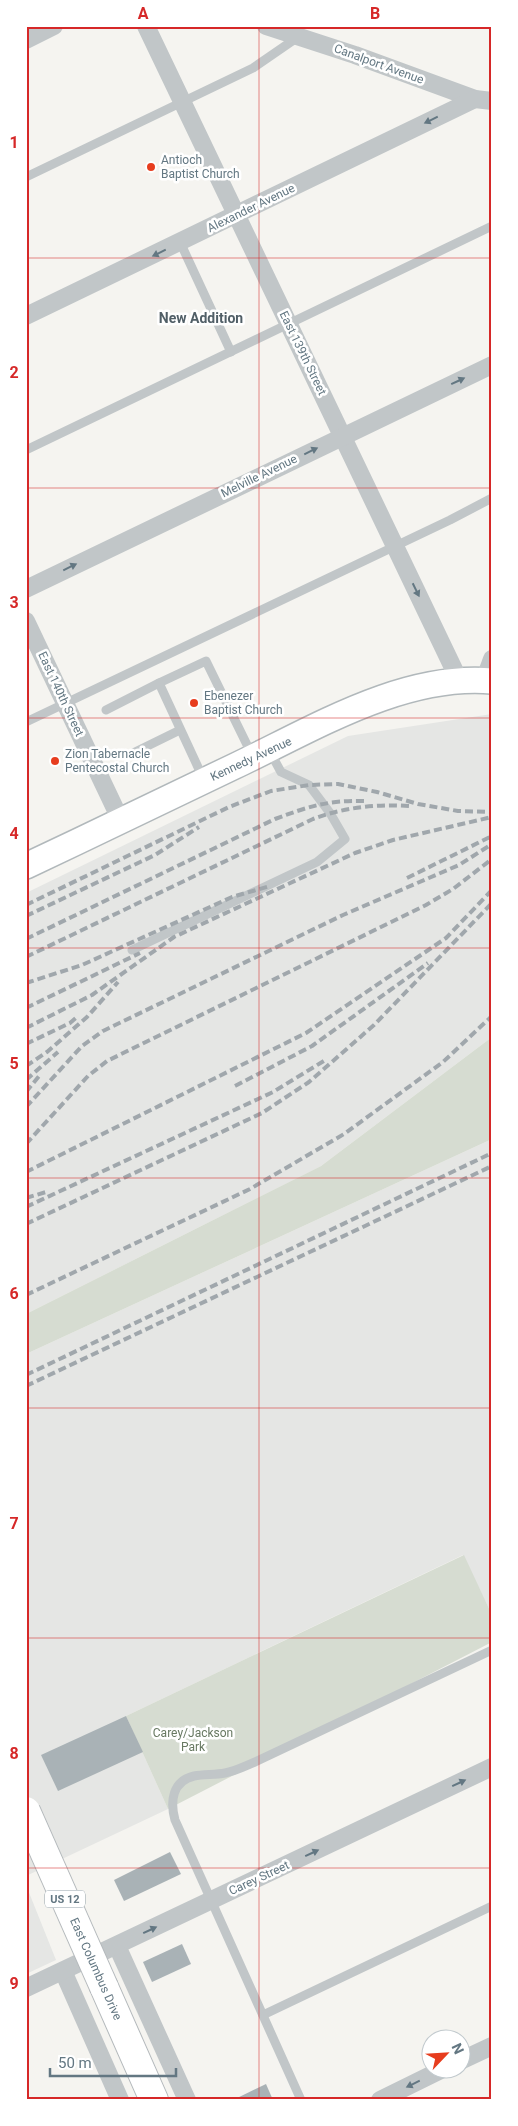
<svg xmlns="http://www.w3.org/2000/svg" width="518" height="2126" font-family="Roboto,sans-serif">
<style>
.built{fill:#e5e6e4}
.green{fill:#d6dcd1}
.building{fill:#a9b2b6}
.lines{fill:none;stroke-linecap:round;stroke-linejoin:round}
.secondary-casing{stroke:#b1b8bb;stroke-width:28}
.primary-casing{stroke:#b4b9bc;stroke-width:30}
.service{stroke:#c1c6c8;stroke-width:9}
.minor{stroke:#c1c6c8;stroke-width:18}
.secondary{stroke:#fff;stroke-width:25}
.primary{stroke:#fff;stroke-width:28}
.rail{stroke:#a0a7ac;stroke-width:4;stroke-dasharray:8 4;stroke-linecap:butt}
.primary-bridge-casing{stroke:#b4b9bc;stroke-width:30;stroke-linecap:butt}
.primary-bridge{stroke:#fff;stroke-width:28}
.oneway{fill:#637782}
.grid{fill:none;stroke:#d62828;stroke-width:1;stroke-opacity:0.55}
.poi-dot{fill:#e73d1e;stroke:#fff;stroke-width:2}
.labels{text-anchor:middle;dominant-baseline:central;stroke-width:5;stroke-linejoin:round;paint-order:stroke}
.shield{fill:#fff;stroke:#92a0a8;stroke-width:1}
.shield-label{font-size:11px;font-weight:bold;fill:#637782}
.street-label{font-size:12px;fill:#637782;stroke:#fff}
.poi-label{font-size:12px;fill:#637782;stroke:#fff;text-anchor:start}
.park-label{font-size:12px;fill:#687962;stroke:#fff}
.neighbourhood-label{font-size:14px;font-weight:bold;fill:#515f67;stroke:#fff}
.neatline{fill:none;stroke:#d62828;stroke-width:2}
.grid-label{font-size:16px;text-anchor:middle;font-weight:bold;fill:#d62828}
</style>
<rect width="100%" height="100%" fill="#f5f4f0"/>
<!-- built -->
<g class="built">
<path d="M 492,714 L 492,1037 L 321,1166 L 26,1314 L 26,893 L 348,736 Z"/>
<path d="M 492,1139 L 492,1615 L 463,1555 L 126,1716 L 168,1809 L 26,1876 L 26,1354 Z"/>
<path d="M 26,1885 L 56,1960 L 26,1974 Z"/>
</g>
<!-- green -->
<g class="green">
<path d="M 492,1037 L 492,1139 L 26,1354 L 26,1314 L 321,1166 Z"/>
<path d="M 464,1555 L 492,1615 L 492,1642 L 168,1809 L 126,1716 Z"/>
</g>
<!-- building -->
<g class="building">
<path d="M 126,1716 L 143,1752 L 58,1791 L 41,1755 Z"/>
<path d="M 170,1852 L 181,1874 L 124,1901 L 114,1880 Z"/>
<path d="M 182,1944 L 191,1964 L 152,1982 L 143,1962 Z"/>
<path d="M 266,2084 L 273,2100 L 233,2100 Z"/>
</g>
<g class="lines">
<!-- secondary casing -->
<g class="secondary-casing">
<path id="secondary" d="M 26,866 C 96,833 166,799 235,766 C 313,729 403,673 492,681"/>
</g>
<!-- primary casing -->
<g class="primary-casing">
<path id="primary" d="M 104,1987 L 154,2100"/>
</g>
<!-- service -->
<g class="service">
<path d="M 26,177 L 253,68 L 298,37"/>
<path d="M 180,242 L 231,352"/>
<path d="M 26,450 L 492,226"/>
<path d="M 159,683 L 206,661 L 252,755"/>
<path d="M 106,710 L 159,683 L 203,778"/>
<path d="M 26,722 L 450,520 L 492,498"/>
<path d="M 127,756 L 180,730"/>
<path d="M 132,950 L 317,862 L 345,839 L 330,813 L 309,785 L 281,772 L 269,750"/>
<path d="M 263,2015 L 492,1906"/>
<path d="M 301,2100 L 175,1820 C 170,1802 172,1781 194,1776 C 204,1774 215,1775 225,1773 C 236,1771 245,1766 255,1762 L 492,1650"/>
</g>
<!-- minor -->
<g class="minor">
<path d="M 146,26 L 459,680"/>
<path d="M 266,26 L 355,55 L 475,99 L 492,101"/>
<path d="M 26,40 L 54,26"/>
<path d="M 26,316 L 475,99"/>
<path d="M 26,589 L 492,365"/>
<path d="M 26,621 L 121,821"/>
<path d="M 484,681 L 492,659"/>
<path d="M 117,1946 L 187,2100"/>
<path d="M 63,1971 L 120,2100"/>
<path d="M 26,1988 L 492,1767"/>
<path d="M 460,2061 L 492,2046"/>
<path d="M 380,2100 L 445,2068"/>
</g>
<!-- secondary -->
<use href="#secondary" class="secondary"/>
<!-- primary -->
<use href="#primary" class="primary"/>
<!-- rail -->
<g class="rail">
<path d="M 407,878 L 492,836"/>
<path d="M 26,905 L 229,807 L 271,791 L 309,785 L 338,784 L 377,792 L 418,804 L 458,811 L 492,812"/>
<path d="M 26,916 L 155,855 L 199,827"/>
<path d="M 26,939 L 275,819 C 310,806 328,800 366,801"/>
<path d="M 26,957 L 313,819 C 345,807 377,804 410,806"/>
<path d="M 26,983 L 82,965 L 232,897 L 270,886"/>
<path d="M 26,1008 L 140,953"/>
<path d="M 26,1028 L 92,995 L 174,937 L 355,853 L 393,840 L 492,817"/>
<path d="M 26,1044 L 70,1023 L 77,1017"/>
<path d="M 26,1066 L 47,1052 L 87,1017 L 118,982"/>
<path d="M 26,1080 L 58,1052"/>
<path d="M 235,1086 L 312,1046 L 428,963"/>
<path d="M 26,1092 L 40,1075"/>
<path d="M 26,1107 L 82,1046 L 103,1031 L 343,915 L 459,865 L 492,844"/>
<path d="M 26,1144 L 88,1076 L 107,1061 L 426,905 L 453,889 L 492,859"/>
<path d="M 26,1172 L 306,1033 L 446,938 L 492,890"/>
<path d="M 26,1198 L 46,1192"/>
<path d="M 26,1207 L 273,1092 L 327,1059"/>
<path d="M 26,1224 L 262,1113 L 309,1082 L 374,1025 L 492,903"/>
<path d="M 26,1295 L 250,1189 L 344,1134 L 443,1062 L 492,1016"/>
<path d="M 26,1375 L 492,1153"/>
<path d="M 26,1386 L 492,1166"/>
</g>
<!-- primary-bridge casing -->
<g class="primary-bridge-casing">
<path id="primary-bridge" d="M 26,1811 L 104,1987"/>
</g>
<!-- primary-bridge -->
<use href="#primary-bridge" class="primary-bridge"/>
</g>
<!-- one-way arrows -->
<defs><path id="oneway-solid" d="M-6-.8H1V-3.2L6.5 0L1 3.2V.8H-6Z" transform="scale(1.25)"/></defs>
<g class="oneway">
<use href="#oneway-solid" transform="translate(431 120) rotate(154)"/>
<use href="#oneway-solid" transform="translate(159 253) rotate(154)"/>
<use href="#oneway-solid" transform="translate(458 381) rotate(-25)"/>
<use href="#oneway-solid" transform="translate(311 451) rotate(-26)"/>
<use href="#oneway-solid" transform="translate(70 567) rotate(-26)"/>
<use href="#oneway-solid" transform="translate(416 590) rotate(64)"/>
<use href="#oneway-solid" transform="translate(459 1783) rotate(-25)"/>
<use href="#oneway-solid" transform="translate(312 1853) rotate(-25)"/>
<use href="#oneway-solid" transform="translate(150 1930) rotate(-25)"/>
<use href="#oneway-solid" transform="translate(413 2084) rotate(154)"/>
</g>
<!-- grid -->
<path class="grid" d="M 259,26 L 259,2100M 26,258 L 492,258M 26,488 L 492,488M 26,718 L 492,718M 26,948 L 492,948M 26,1178 L 492,1178M 26,1408 L 492,1408M 26,1638 L 492,1638M 26,1868 L 492,1868"/>
<!-- markers -->
<g class="poi-dot">
<circle cx="151" cy="167" r="5"/>
<circle cx="194" cy="703" r="5"/>
<circle cx="55" cy="761" r="5"/>
</g>
<g class="labels">
<!-- shield labels -->
<rect class="shield" x="45" y="1890.5" width="40" height="17" rx="4"/>
<g class="shield-label">
<text x="65" y="1899">US 12</text>
</g>
<!-- street labels -->
<g class="street-label">
<text transform="translate(379 64) rotate(20)">Canalport Avenue</text>
<text transform="translate(251 208) rotate(-26)">Alexander Avenue</text>
<text transform="translate(303 353) rotate(64)">East 139th Street</text>
<text transform="translate(259 476) rotate(-26)">Melville Avenue</text>
<text transform="translate(61 694) rotate(65)">East 140th Street</text>
<text transform="translate(251 759) rotate(-25)">Kennedy Avenue</text>
<text transform="translate(259 1878) rotate(-25)">Carey Street</text>
<text transform="translate(96 1969) rotate(66)">East Columbus Drive</text>
</g>
<!-- poi labels -->
<g class="poi-label">
<text x="161" y="160">Antioch<tspan x="161" dy="14">Baptist Church</tspan></text>
<text x="204" y="696">Ebenezer<tspan x="204" dy="14">Baptist Church</tspan></text>
<text x="65" y="754">Zion Tabernacle<tspan x="65" dy="14">Pentecostal Church</tspan></text>
</g>
<!-- park labels -->
<g class="park-label">
<text x="193" y="1733">Carey/Jackson<tspan x="193" dy="14">Park</tspan></text>
</g>
<!-- neighbourhood labels -->
<g class="neighbourhood-label">
<text x="201" y="318">New Addition</text>
</g>
</g>
<!-- border -->
<rect width="518" height="2126" fill="none" stroke="#ffffff" stroke-width="55"/>
<!-- north arrow -->
<g transform="translate(446 2054) rotate(65)"><circle r="24" fill="#ffffff" stroke="#c1c9cd"/>
<path d="M0-4L9 19L0 12L-9 19Z" fill="#e73d1e"/>
<text y="-8" font-size="14" font-weight="bold" text-anchor="middle" fill="#637782">N</text>
</g>
<!-- scale -->
<path d="M50 2068v8h126v-8" fill="none" stroke="#637782" stroke-width="2.5"/>
<text x="58" y="2068" font-size="15" fill="#637782" stroke="#ffffff" stroke-width="4" paint-order="stroke">50 m</text>
<rect x="28" y="28" width="462" height="2070" class="neatline"/>
<g class="grid-label">
<text x="143" y="19">A</text>
<text x="375" y="19">B</text>
<text x="14" y="148">1</text>
<text x="14" y="378">2</text>
<text x="14" y="608">3</text>
<text x="14" y="839">4</text>
<text x="14" y="1069">5</text>
<text x="14" y="1299">6</text>
<text x="14" y="1529">7</text>
<text x="14" y="1759">8</text>
<text x="14" y="1989">9</text>
</g>
</svg>
